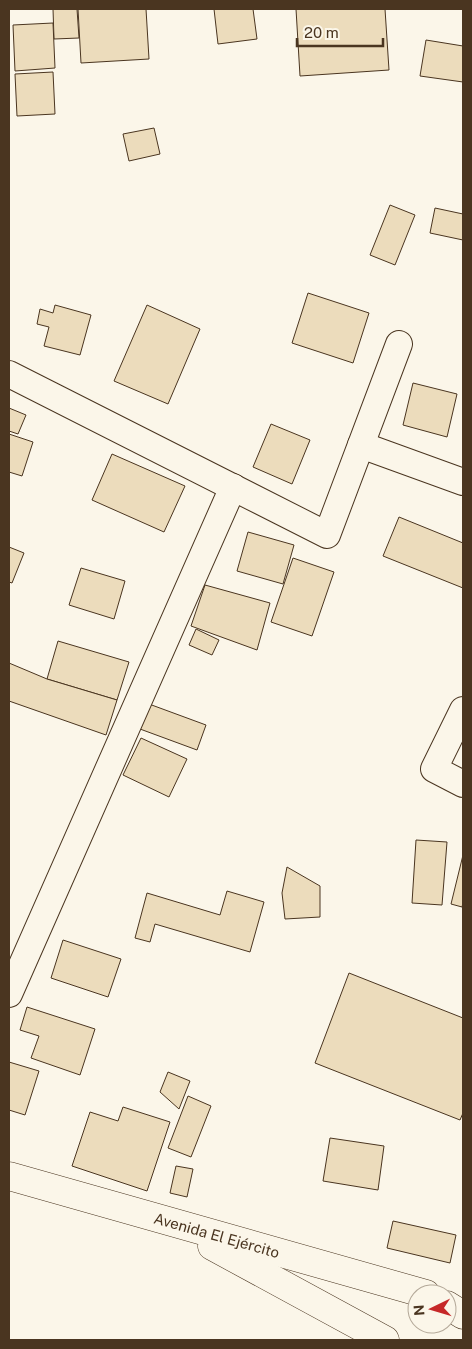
<svg xmlns="http://www.w3.org/2000/svg" width="472" height="1349" font-family="'Public Sans',sans-serif">
<style>
.building{fill:#ecdcbc;stroke:#4a3520}
.lines{fill:none;stroke-linecap:round;stroke-linejoin:round}
.street-casing{stroke:#4a3520;stroke-width:28}
.secondary-casing{stroke:#4a3520;stroke-width:29}
.street{stroke:#fbf6e9;stroke-width:26}
.secondary{stroke:#fbf6e9;stroke-width:28}
.labels{text-anchor:middle;dominant-baseline:central;stroke-width:4;stroke-linejoin:round;paint-order:stroke}
.street-label{font-size:15px;fill:#4a3520;stroke:#fbf6e9}
</style>
<rect width="100%" height="100%" fill="#fbf6e9"/>
<!-- building -->
<g class="building">
<path d="M 53,9 L 77,9 L 79,38 L 54,39 Z"/>
<path d="M 78,9 L 146,9 L 149,59 L 81,63 Z"/>
<path d="M 214,9 L 253,9 L 257,39 L 218,44 Z"/>
<path d="M 296,9 L 385,9 L 389,70 L 300,76 Z"/>
<path d="M 53,23 L 55,68 L 15,71 L 13,25 Z"/>
<path d="M 426,40 L 463,46 L 463,82 L 420,76 Z"/>
<path d="M 53,72 L 55,114 L 17,116 L 15,74 Z"/>
<path d="M 154,128 L 160,154 L 129,161 L 123,134 Z"/>
<path d="M 390,205 L 415,215 L 395,265 L 370,255 Z"/>
<path d="M 435,208 L 463,214 L 463,240 L 430,233 Z"/>
<path d="M 308,293 L 369,313 L 353,363 L 292,343 Z"/>
<path d="M 55,305 L 91,315 L 80,355 L 44,346 L 49,327 L 37,324 L 40,309 L 53,313 Z"/>
<path d="M 147,305 L 200,329 L 168,404 L 114,381 Z"/>
<path d="M 413,383 L 457,394 L 447,437 L 403,425 Z"/>
<path d="M 9,408 L 26,415 L 18,434 L 9,431 Z"/>
<path d="M 271,424 L 310,440 L 292,484 L 253,467 Z"/>
<path d="M 9,434 L 33,442 L 22,476 L 9,472 Z"/>
<path d="M 112,454 L 185,486 L 164,532 L 92,500 Z"/>
<path d="M 399,517 L 463,543 L 463,588 L 383,556 Z"/>
<path d="M 248,532 L 294,545 L 283,584 L 237,571 Z"/>
<path d="M 9,547 L 24,553 L 12,583 L 9,582 Z"/>
<path d="M 293,558 L 334,572 L 312,636 L 271,622 Z"/>
<path d="M 81,568 L 125,581 L 114,619 L 69,605 Z"/>
<path d="M 205,585 L 270,603 L 257,650 L 191,626 Z"/>
<path d="M 196,629 L 219,640 L 212,655 L 189,645 Z"/>
<path d="M 58,641 L 129,662 L 117,700 L 47,679 Z"/>
<path d="M 9,663 L 47,679 L 117,700 L 106,735 L 9,701 Z"/>
<path d="M 149,704 L 206,725 L 197,750 L 140,729 Z"/>
<path d="M 141,738 L 187,759 L 169,797 L 123,775 Z"/>
<path d="M 416,840 L 447,842 L 442,905 L 412,903 Z"/>
<path d="M 463,855 L 463,903 L 462,907 L 451,904 Z"/>
<path d="M 287,867 L 320,886 L 320,917 L 285,919 L 282,893 Z"/>
<path d="M 227,891 L 264,902 L 250,952 L 155,924 L 150,942 L 135,938 L 147,893 L 220,915 Z"/>
<path d="M 63,940 L 121,959 L 108,997 L 51,978 Z"/>
<path d="M 349,973 L 463,1018 L 463,1113 L 460,1120 L 315,1063 Z"/>
<path d="M 27,1007 L 95,1029 L 80,1075 L 31,1058 L 39,1036 L 20,1030 Z"/>
<path d="M 9,1062 L 39,1071 L 25,1115 L 9,1110 Z"/>
<path d="M 168,1072 L 190,1081 L 179,1109 L 160,1092 Z"/>
<path d="M 188,1096 L 211,1106 L 191,1157 L 168,1148 Z"/>
<path d="M 123,1107 L 170,1122 L 147,1191 L 72,1166 L 90,1112 L 118,1121 Z"/>
<path d="M 330,1138 L 384,1146 L 378,1190 L 323,1181 Z"/>
<path d="M 176,1166 L 193,1169 L 187,1197 L 170,1193 Z"/>
<path d="M 393,1221 L 456,1235 L 450,1263 L 387,1248 Z"/>
</g>
<g class="lines">
<!-- street casing -->
<g class="street-casing">
<g id="street">
<path d="M 9,374 L 327,535 L 399,344"/>
<path d="M 361,445 L 463,482"/>
<path d="M 463,710 L 434,769 L 463,784"/>
<path d="M 9,994 L 233,487"/>
</g>
</g>
<!-- secondary casing -->
<g class="secondary-casing">
<g id="secondary">
<path id="s1" d="M 9,1176 L 426,1294"/>
<path d="M 212,1246 L 385,1340"/>
<path d="M 447,1305 L 463,1315"/>
</g>
</g>
<!-- street -->
<use href="#street" class="street"/>
<!-- secondary -->
<use href="#secondary" class="secondary"/>
</g>
<g class="labels">
<!-- street labels -->
<g class="street-label">
<text stroke="none"><textPath href="#s1" startOffset="216">Avenida El Ejército</textPath></text>
</g>
</g>
<!-- border -->
<rect width="472" height="1349" fill="none" stroke="#4a3520" stroke-width="20"/>
<!-- north arrow -->
<g transform="translate(432 1309) rotate(265)"><circle r="24" fill="#fbf6e9" stroke="#b4a999"/>
<path d="M0-4L9 19L0 12L-9 19Z" fill="#c62828"/>
<text y="-8" font-size="14" font-weight="bold" text-anchor="middle" fill="#4a3520">N</text>
</g>
<!-- scale -->
<path d="M297 38v8h86v-8" fill="none" stroke="#4a3520" stroke-width="2.5"/>
<text x="304" y="38" font-size="15" fill="#4a3520" stroke="#fbf6e9" stroke-width="4" paint-order="stroke">20 m</text>
</svg>
